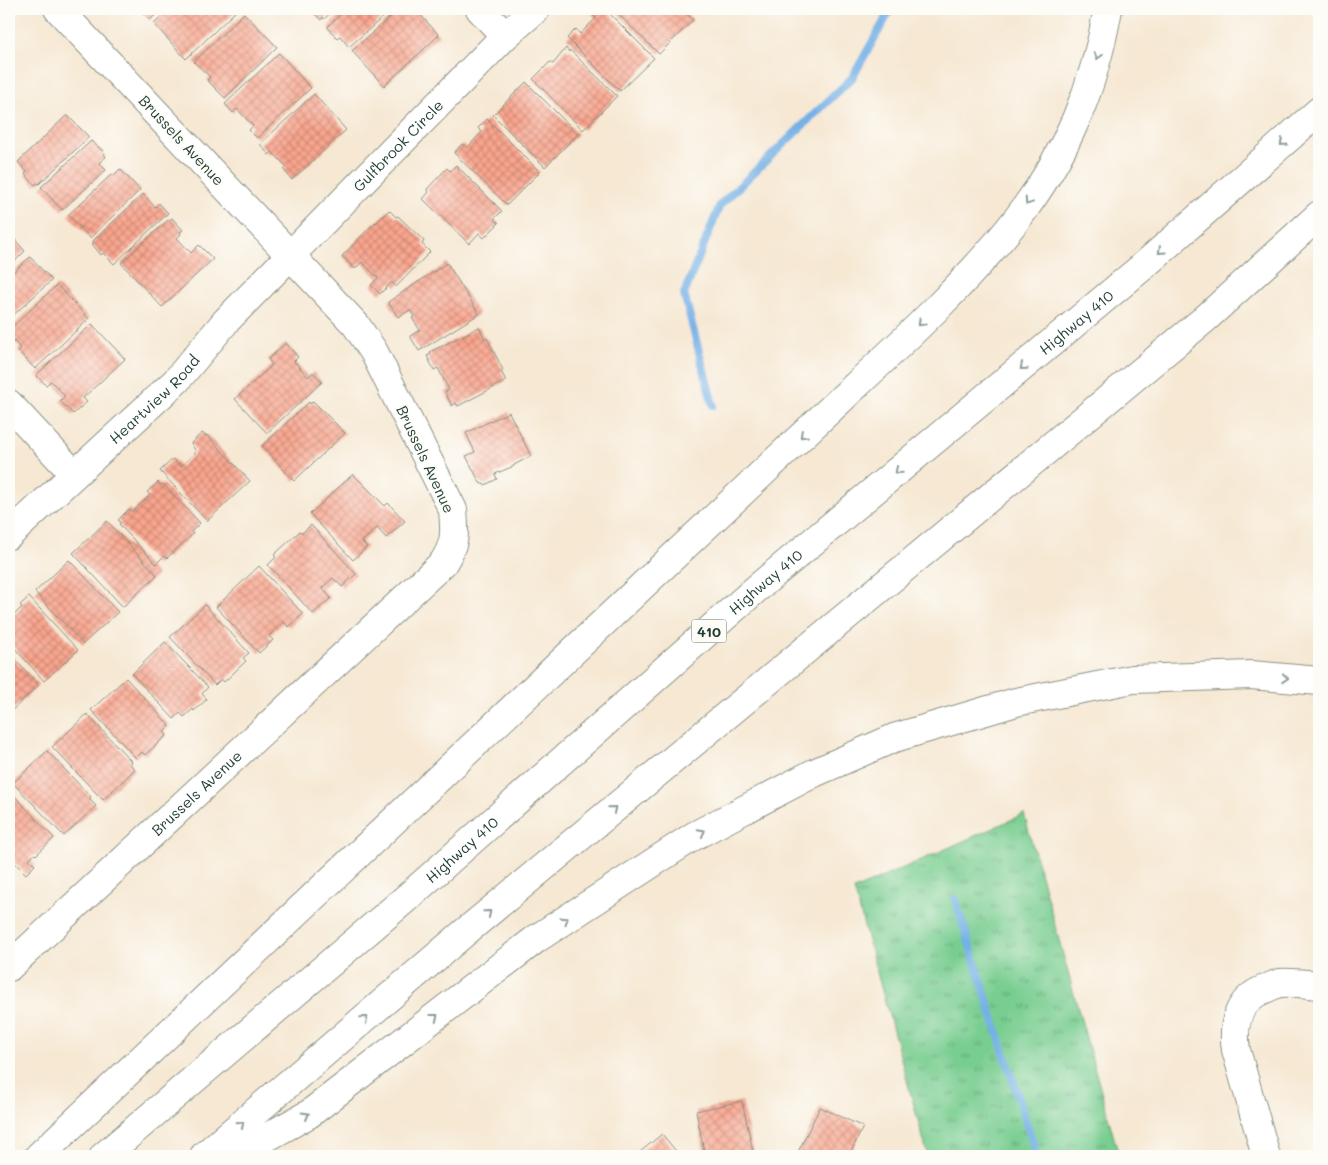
<svg xmlns="http://www.w3.org/2000/svg" width="1328" height="1165" font-family="Mali,sans-serif">
<style>
.park{fill:url(#park-tufts);stroke:#4c8562}
.lines{fill:none;stroke-linecap:round;stroke-linejoin:round}
.stream{stroke:#75b0e6;stroke-width:8}
.building{fill:url(#building-cross-hatch)}
.minor-casing{stroke:#8a9284;stroke-width:30}
.motorway-casing{stroke:#8a9284;stroke-width:30}
.minor{stroke:#fff;stroke-width:28}
.motorway{stroke:#fff;stroke-width:28}
.oneway{stroke:#8f9e9a}
.labels{text-anchor:middle;dominant-baseline:central;stroke-width:4.5;stroke-linejoin:round;paint-order:stroke}
.shield{fill:#fdfcf7;stroke:#62766e;stroke-width:1}
.shield-label{font-size:14px;font-weight:bold;fill:#1f3d34}
.street-label{font-size:15px;fill:#1f3d34;stroke:#fdfcf7}
</style>
<defs>
<pattern id="park-tufts" width="24" height="20" patternUnits="userSpaceOnUse" patternTransform="scale(1.25)"><rect width="24" height="20" fill="#78cd90"/><path d="M3 7l-1-3M5 7V3M7 7l1-3M15 17l-1-3M17 17v-4M19 17l1-3" fill="none" stroke="#62a876"/></pattern>
<pattern id="building-cross-hatch" width="8" height="8" patternUnits="userSpaceOnUse" patternTransform="scale(1.25)"><rect width="8" height="8" fill="#faa58e"/><path d="M0 0l8 8M0 8l8-8" fill="none" stroke="#ca8875"/></pattern>
</defs>
<rect width="100%" height="100%" fill="#fdfcf7"/>
<filter id="ink" filterUnits="userSpaceOnUse"><feTurbulence type="fractalNoise" baseFrequency=".02" numOctaves="2"/><feDisplacementMap in="SourceGraphic" scale="10" xChannelSelector="R" yChannelSelector="G"/><feConvolveMatrix kernelMatrix="1 2 1 2 8 2 1 2 1" color-interpolation-filters="sRGB"/></filter>
<filter id="wash" filterUnits="userSpaceOnUse"><feTurbulence type="fractalNoise" baseFrequency=".0096" numOctaves="4" result="noise"/><feDisplacementMap in="SourceGraphic" scale="20" xChannelSelector="R" yChannelSelector="G"/><feGaussianBlur stdDeviation="1.12" result="paint"/><feColorMatrix in="noise" values="0 0 0 0 0 0 0 0 0 0 0 0 0 0 0 0 0 1.4 0 .05"/><feComposite in="paint" operator="in"/></filter>
<g filter="url(#wash)">
<rect width="100%" height="100%" fill="#f6e8d3"/>
<!-- park -->
<path class="park" d="M 1024,814 L 1119,1156 L 928,1156 L 854,890 Z"/>
<g class="lines">
<!-- stream -->
<g class="stream">
<path d="M 713,405 L 684,294 L 720,205 L 852,78 L 891,9"/>
<path d="M 955,899 L 1037,1156"/>
</g>
</g>
<g id="blocks">
<!-- building -->
<g class="building">
<path d="M 139,9 L 161,9 L 150,20 Z"/>
<path d="M 170,9 L 238,9 L 186,59 L 154,24 Z"/>
<path d="M 313,9 L 335,9 L 324,19 L 323,17 L 321,20 L 311,10 Z"/>
<path d="M 346,9 L 392,9 L 349,47 L 340,36 L 337,38 L 328,28 L 329,25 Z"/>
<path d="M 399,9 L 415,9 L 439,35 L 384,86 L 352,51 Z"/>
<path d="M 597,9 L 605,9 L 654,58 L 620,91 L 567,38 L 576,29 L 580,34 L 596,18 L 592,14 Z"/>
<path d="M 613,9 L 682,9 L 693,20 L 659,54 Z"/>
<path d="M 244,13 L 277,47 L 225,98 L 207,80 L 210,77 L 194,62 Z"/>
<path d="M 566,48 L 569,52 L 570,50 L 617,96 L 583,130 L 533,79 L 550,62 L 553,64 Z"/>
<path d="M 279,53 L 311,88 L 257,138 L 249,130 L 253,126 L 237,109 L 233,113 L 225,104 Z"/>
<path d="M 526,82 L 578,134 L 545,167 L 493,115 Z"/>
<path d="M 314,94 L 346,130 L 292,180 L 284,170 L 287,167 L 272,152 L 269,155 L 260,144 Z"/>
<path d="M 67,115 L 89,137 L 39,184 L 37,183 L 35,185 L 25,174 L 27,172 L 18,162 Z"/>
<path d="M 487,119 L 540,172 L 507,205 L 454,153 L 462,144 L 467,148 L 482,132 L 478,128 Z"/>
<path d="M 91,141 L 104,152 L 103,153 L 106,157 L 99,163 L 106,170 L 62,210 L 41,187 Z"/>
<path d="M 456,165 L 502,211 L 494,219 L 499,223 L 484,238 L 479,233 L 469,244 L 423,199 L 429,192 L 427,189 L 447,168 L 450,171 Z"/>
<path d="M 120,169 L 140,190 L 90,238 L 68,215 L 112,174 L 113,176 Z"/>
<path d="M 143,194 L 155,207 L 159,203 L 168,213 L 114,264 L 103,253 L 101,255 L 92,244 L 94,243 L 93,241 Z"/>
<path d="M 389,210 L 396,217 L 398,216 L 424,241 L 422,244 L 430,252 L 396,287 L 392,282 L 380,294 L 371,285 L 378,278 L 362,262 L 355,269 L 342,256 L 375,222 L 376,223 Z"/>
<path d="M 172,218 L 183,230 L 180,232 L 181,234 L 177,238 L 191,253 L 199,245 L 213,259 L 162,307 L 121,263 L 168,220 L 169,221 Z"/>
<path d="M 9,233 L 25,251 L 9,267 Z"/>
<path d="M 30,257 L 52,280 L 9,319 L 9,276 Z"/>
<path d="M 447,263 L 479,314 L 419,351 L 410,336 L 420,330 L 412,318 L 414,317 L 410,310 L 398,317 L 388,302 Z"/>
<path d="M 57,285 L 89,319 L 35,369 L 18,351 L 20,348 L 14,341 L 10,345 L 9,343 L 9,330 Z"/>
<path d="M 92,324 L 125,359 L 83,398 L 87,402 L 73,414 L 60,401 L 65,396 L 51,381 L 46,385 L 36,375 Z"/>
<path d="M 479,327 L 485,339 L 487,338 L 503,370 L 501,371 L 506,381 L 458,406 L 456,403 L 452,406 L 445,392 L 449,390 L 438,368 L 434,370 L 427,356 L 431,354 L 430,352 Z"/>
<path d="M 286,343 L 298,357 L 294,361 L 308,377 L 313,372 L 322,382 L 267,433 L 235,399 L 272,365 L 268,359 Z"/>
<path d="M 313,401 L 345,433 L 294,481 L 262,446 L 309,402 L 310,404 Z"/>
<path d="M 509,412 L 531,456 L 514,465 L 514,466 L 495,474 L 497,479 L 485,485 L 480,483 L 466,456 L 475,452 L 466,433 Z"/>
<path d="M 202,433 L 206,436 L 207,435 L 250,481 L 207,521 L 160,471 L 173,459 L 181,466 L 196,452 L 191,443 Z"/>
<path d="M 353,474 L 385,506 L 388,503 L 405,521 L 386,538 L 377,528 L 362,542 L 367,547 L 353,560 L 310,514 Z"/>
<path d="M 158,482 L 161,485 L 163,484 L 200,523 L 191,532 L 193,534 L 167,558 L 164,556 L 156,564 L 119,524 L 121,523 L 118,520 L 129,509 L 132,512 L 150,495 L 147,492 Z"/>
<path d="M 107,521 L 157,575 L 123,607 L 73,553 Z"/>
<path d="M 311,525 L 356,574 L 342,587 L 333,578 L 322,588 L 331,598 L 313,614 L 268,565 L 276,557 L 274,555 L 300,531 L 302,533 Z"/>
<path d="M 69,560 L 118,612 L 83,644 L 35,592 Z"/>
<path d="M 259,566 L 303,614 L 289,627 L 284,622 L 269,636 L 273,640 L 259,653 L 216,607 Z"/>
<path d="M 29,597 L 78,650 L 44,681 L 9,642 L 9,616 L 13,612 L 15,614 L 22,607 L 20,605 Z"/>
<path d="M 205,605 L 249,653 L 243,658 L 246,661 L 224,682 L 221,679 L 215,685 L 170,637 Z"/>
<path d="M 165,642 L 208,687 L 202,694 L 207,699 L 194,711 L 193,709 L 184,717 L 180,713 L 174,719 L 132,674 Z"/>
<path d="M 9,653 L 39,685 L 9,713 Z"/>
<path d="M 126,678 L 170,726 L 164,732 L 167,735 L 145,755 L 142,752 L 136,758 L 91,710 Z"/>
<path d="M 87,714 L 132,762 L 130,764 L 135,769 L 103,800 L 52,747 Z"/>
<path d="M 47,751 L 91,797 L 89,799 L 96,806 L 64,836 L 13,783 Z"/>
<path d="M 9,790 L 54,838 L 36,855 L 35,854 L 29,859 L 35,865 L 26,874 L 9,857 Z"/>
<path d="M 742,1101 L 754,1156 L 705,1156 L 696,1111 Z"/>
<path d="M 820,1107 L 863,1127 L 849,1156 L 796,1156 Z"/>
<path d="M 662,1134 L 680,1156 L 635,1156 Z"/>
</g>
</g>
</g>
<g filter="url(#ink)">
<use href="#blocks" fill-opacity="0" stroke="#8a9284" stroke-width="1"/>
<g class="lines">
<!-- minor casing -->
<g class="minor-casing">
<g id="minor">
<path d="M 480,9 L 505,36"/>
<path d="M 9,404 L 74,474"/>
<path id="s1" d="M 9,535 L 176,381 L 226,321 L 505,36 L 536,9"/>
<path id="s2" d="M 9,967 L 443,563 C 456,543 455,533 453,510 L 374,352 L 356,325 L 58,9"/>
<path d="M 1266,1156 L 1236,1050 C 1232,1023 1238,999 1265,989 C 1270,987 1275,984 1280,983 C 1292,982 1307,984 1319,985"/>
</g>
</g>
<!-- motorway casing -->
<g class="motorway-casing">
<g id="motorway">
<path d="M 39,1156 C 245,960 451,764 659,570 C 723,510 787,450 851,390 C 909,336 968,281 1017,219 C 1067,154 1094,88 1108,9"/>
<path id="s3" d="M 104,1156 L 410,895 L 756,589 L 1141,268 L 1319,111"/>
<path d="M 204,1156 L 464,933 L 1206,318 L 1319,215"/>
<path d="M 233,1156 L 309,1114 L 536,939 L 694,836 L 814,773 L 894,738 L 1016,702 L 1133,679 L 1251,675 L 1319,681"/>
</g>
</g>
<!-- minor -->
<use href="#minor" class="minor"/>
<!-- motorway -->
<use href="#motorway" class="motorway"/>
</g>
<!-- one-way arrows -->
<defs><path id="oneway-chevron" d="M-2-3.5L2.5 0L-2 3.5" fill="none" stroke-width="1.6" stroke-linecap="round" stroke-linejoin="round" transform="scale(1.25)"/></defs>
<g class="oneway">
<use href="#oneway-chevron" transform="translate(1098 56) rotate(106)"/>
<use href="#oneway-chevron" transform="translate(1283 143) rotate(138)"/>
<use href="#oneway-chevron" transform="translate(1028 202) rotate(124)"/>
<use href="#oneway-chevron" transform="translate(1161 251) rotate(138)"/>
<use href="#oneway-chevron" transform="translate(921 323) rotate(135)"/>
<use href="#oneway-chevron" transform="translate(1023 367) rotate(140)"/>
<use href="#oneway-chevron" transform="translate(803 435) rotate(137)"/>
<use href="#oneway-chevron" transform="translate(898 471) rotate(140)"/>
<use href="#oneway-chevron" transform="translate(1285 678) rotate(4)"/>
<use href="#oneway-chevron" transform="translate(613 809) rotate(-40)"/>
<use href="#oneway-chevron" transform="translate(702 832) rotate(-28)"/>
<use href="#oneway-chevron" transform="translate(488 913) rotate(-40)"/>
<use href="#oneway-chevron" transform="translate(565 920) rotate(-33)"/>
<use href="#oneway-chevron" transform="translate(435 1017) rotate(-38)"/>
<use href="#oneway-chevron" transform="translate(365 1019) rotate(-41)"/>
<use href="#oneway-chevron" transform="translate(306 1115) rotate(-31)"/>
<use href="#oneway-chevron" transform="translate(241 1124) rotate(-41)"/>
</g>
</g>
<g class="labels">
<!-- shield labels -->
<rect class="shield" x="691.5" y="619.5" width="35" height="23" rx="4"/>
<g class="shield-label">
<text x="709" y="631">410</text>
</g>
<!-- street labels -->
<g class="street-label">
<text transform="translate(182 140) rotate(47)">Brussels Avenue</text>
<text stroke="none"><textPath href="#s1" startOffset="551">Gulfbrook Circle</textPath></text>
<text stroke="none"><textPath href="#s3" startOffset="1281">Highway 410</textPath></text>
<text stroke="none"><textPath href="#s1" startOffset="199">Heartview Road</textPath></text>
<text transform="translate(426 459) rotate(65)">Brussels Avenue</text>
<text stroke="none"><textPath href="#s3" startOffset="876">Highway 410</textPath></text>
<text stroke="none"><textPath href="#s2" startOffset="256">Brussels Avenue</textPath></text>
<text stroke="none"><textPath href="#s3" startOffset="471">Highway 410</textPath></text>
</g>
</g>
<!-- margin -->
<rect width="1328" height="1165" fill="none" stroke="#fdfcf7" stroke-width="30"/>
</svg>
